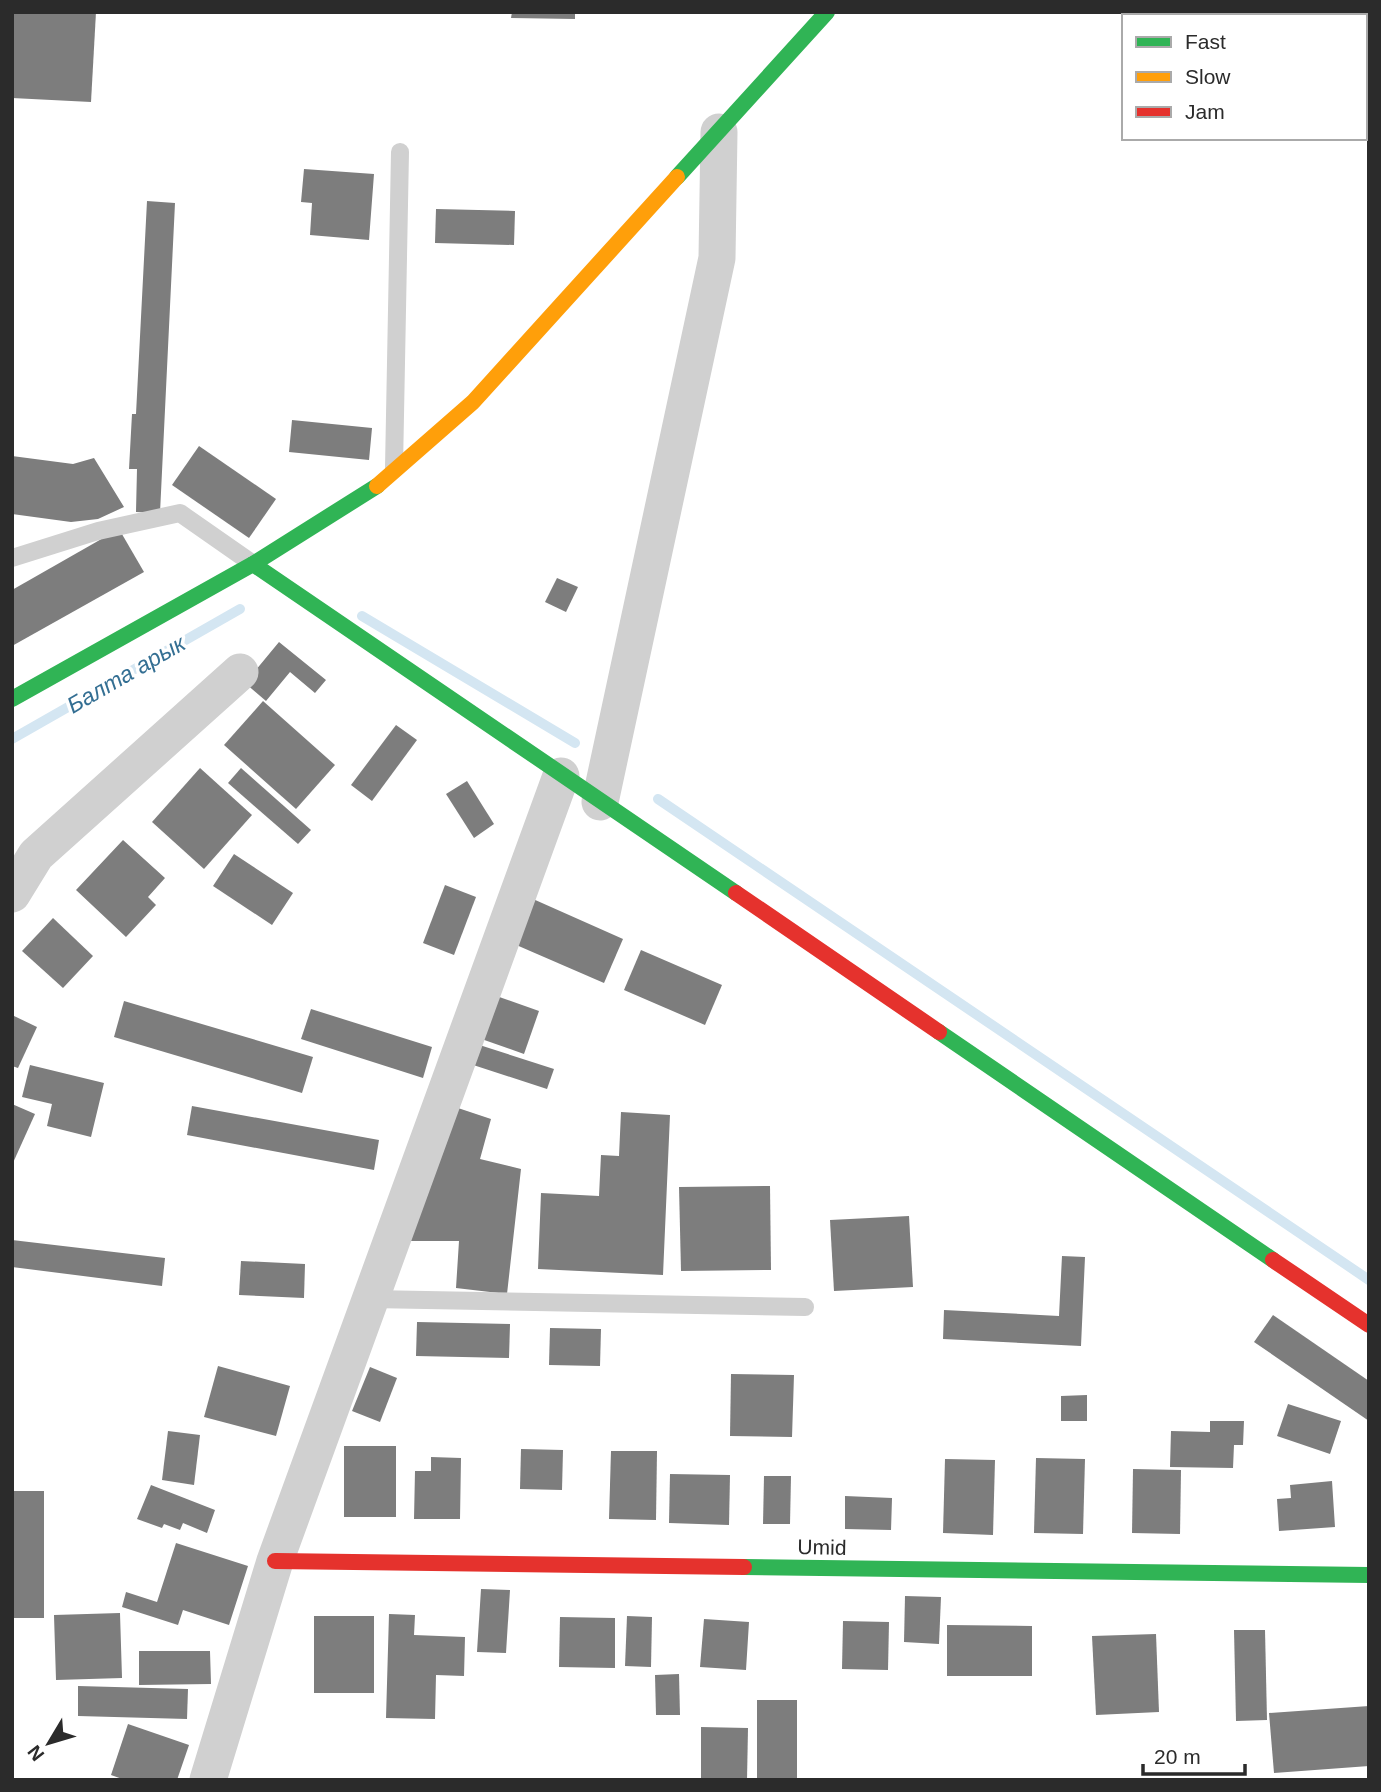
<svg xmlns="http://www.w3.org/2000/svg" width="1381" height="1792" font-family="Helvetica,sans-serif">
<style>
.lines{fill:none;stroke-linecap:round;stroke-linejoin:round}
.stream{stroke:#d4e6f2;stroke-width:10}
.building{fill:#7d7d7d}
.lane{stroke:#d0d0d0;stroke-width:18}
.street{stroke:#d0d0d0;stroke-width:37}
.fast{stroke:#30b455;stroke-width:16}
.slow{stroke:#ff9f0a;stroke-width:16}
.jam{stroke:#e5322d;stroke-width:16}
.labels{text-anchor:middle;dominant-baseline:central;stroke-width:7;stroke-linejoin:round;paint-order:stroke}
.street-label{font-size:21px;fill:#2b2b2b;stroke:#fff}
.water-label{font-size:23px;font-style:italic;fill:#346f93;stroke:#fff}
</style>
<rect width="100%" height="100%" fill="#fff"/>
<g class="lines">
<!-- stream -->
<g class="stream">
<path d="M 362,616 L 575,743"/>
<path d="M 12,739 L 240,609"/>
<path d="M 658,799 L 1369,1280"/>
</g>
</g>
<!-- building -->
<g class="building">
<path d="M 12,12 L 96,12 L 91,102 L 12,98 Z"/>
<path d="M 512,12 L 575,12 L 575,19 L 511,18 Z"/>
<path d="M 304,169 L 374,174 L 369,240 L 310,235 L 312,203 L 301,202 Z"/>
<path d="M 147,201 L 175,203 L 160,513 L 136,512 L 137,469 L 129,469 L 132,414 L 136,414 Z"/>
<path d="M 436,209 L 515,211 L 514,245 L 435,243 Z"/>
<path d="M 292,420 L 372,428 L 369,460 L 289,452 Z"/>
<path d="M 199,446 L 276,499 L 249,538 L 172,485 Z"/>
<path d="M 12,456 L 73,464 L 94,458 L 124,507 L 98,519 L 71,522 L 12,514 Z"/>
<path d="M 119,529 L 144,572 L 12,646 L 12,590 Z"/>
<path d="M 557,578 L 578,587 L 566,612 L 545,602 Z"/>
<path d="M 279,642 L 326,680 L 315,693 L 290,672 L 266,701 L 245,683 Z"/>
<path d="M 263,701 L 335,765 L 296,809 L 224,745 Z"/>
<path d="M 396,725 L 417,740 L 372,801 L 351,785 Z"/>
<path d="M 200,768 L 252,815 L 204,869 L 152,822 Z"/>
<path d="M 241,768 L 311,830 L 298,844 L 228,783 Z"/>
<path d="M 467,781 L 494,824 L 474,838 L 446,794 Z"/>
<path d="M 123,840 L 165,878 L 148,897 L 156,905 L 126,937 L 76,890 Z"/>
<path d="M 234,854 L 293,893 L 272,925 L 213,886 Z"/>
<path d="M 445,885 L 476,897 L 454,955 L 423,943 Z"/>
<path d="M 533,899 L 623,939 L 604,983 L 514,944 Z"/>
<path d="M 53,918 L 93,956 L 63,988 L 22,951 Z"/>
<path d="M 641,950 L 722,985 L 705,1025 L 624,990 Z"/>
<path d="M 485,992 L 539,1011 L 524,1054 L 470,1035 Z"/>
<path d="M 124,1001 L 313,1057 L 302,1093 L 114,1037 Z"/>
<path d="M 311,1009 L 432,1047 L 423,1078 L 301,1039 Z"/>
<path d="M 12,1015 L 37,1027 L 18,1068 L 12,1066 Z"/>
<path d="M 467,1041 L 554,1069 L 547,1089 L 461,1061 Z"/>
<path d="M 30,1065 L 104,1083 L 91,1137 L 47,1126 L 52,1104 L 22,1097 Z"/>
<path d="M 12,1104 L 35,1114 L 12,1165 Z"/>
<path d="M 192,1106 L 379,1140 L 374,1170 L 187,1135 Z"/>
<path d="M 452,1106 L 491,1119 L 480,1159 L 521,1169 L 507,1294 L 456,1288 L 459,1241 L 401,1241 Z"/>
<path d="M 621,1112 L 670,1115 L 663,1275 L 538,1269 L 541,1193 L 599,1196 L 601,1155 L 619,1156 Z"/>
<path d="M 770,1186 L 771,1270 L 681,1271 L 679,1187 Z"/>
<path d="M 909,1216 L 913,1287 L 834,1291 L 830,1220 Z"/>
<path d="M 12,1240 L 165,1258 L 162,1286 L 12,1267 Z"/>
<path d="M 1062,1256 L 1085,1257 L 1081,1346 L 943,1339 L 944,1310 L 1059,1316 Z"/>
<path d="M 241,1261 L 305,1264 L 304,1298 L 239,1295 Z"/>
<path d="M 1273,1315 L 1369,1381 L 1369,1421 L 1254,1342 Z"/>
<path d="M 417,1322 L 510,1324 L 509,1358 L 416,1356 Z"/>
<path d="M 550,1328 L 601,1329 L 600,1366 L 549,1365 Z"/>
<path d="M 218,1366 L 290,1386 L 276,1436 L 204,1417 Z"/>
<path d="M 370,1367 L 397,1378 L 380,1422 L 352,1411 Z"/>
<path d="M 731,1374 L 794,1375 L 792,1437 L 730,1436 Z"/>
<path d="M 1087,1395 L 1087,1421 L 1061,1421 L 1061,1396 Z"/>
<path d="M 1288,1404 L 1341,1421 L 1330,1454 L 1277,1436 Z"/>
<path d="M 1210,1421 L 1244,1421 L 1243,1445 L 1234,1445 L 1233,1468 L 1170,1467 L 1171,1431 L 1210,1432 Z"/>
<path d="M 168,1431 L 200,1435 L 194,1485 L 162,1480 Z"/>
<rect x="344" y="1446" width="52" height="71"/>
<path d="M 521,1449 L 563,1450 L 562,1490 L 520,1489 Z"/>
<path d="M 611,1451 L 657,1451 L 656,1520 L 609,1519 Z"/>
<path d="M 431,1457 L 461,1458 L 460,1519 L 414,1519 L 415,1471 L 431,1471 Z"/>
<path d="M 1036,1458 L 1085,1459 L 1083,1534 L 1034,1533 Z"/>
<path d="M 945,1459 L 995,1460 L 993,1535 L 943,1533 Z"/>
<path d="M 1133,1469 L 1181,1470 L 1180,1534 L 1132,1533 Z"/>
<path d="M 670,1474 L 730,1475 L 729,1525 L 669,1523 Z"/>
<path d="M 764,1476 L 791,1476 L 790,1524 L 763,1524 Z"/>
<path d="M 1332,1481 L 1335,1527 L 1279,1531 L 1277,1499 L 1291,1498 L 1290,1485 Z"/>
<path d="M 151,1485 L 215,1510 L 207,1533 L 183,1523 L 180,1530 L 164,1524 L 162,1528 L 137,1519 Z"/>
<rect x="12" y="1491" width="32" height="127"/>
<path d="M 845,1496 L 892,1498 L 891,1530 L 845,1529 Z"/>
<path d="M 176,1543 L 248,1566 L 229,1625 L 183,1610 L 178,1625 L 122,1607 L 126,1592 L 157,1602 Z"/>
<path d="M 481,1589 L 510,1590 L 506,1653 L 477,1652 Z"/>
<path d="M 905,1596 L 941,1597 L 939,1644 L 904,1642 Z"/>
<path d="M 120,1613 L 122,1678 L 56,1680 L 54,1615 Z"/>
<path d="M 389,1614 L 415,1615 L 414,1635 L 465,1637 L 464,1676 L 436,1675 L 435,1719 L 386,1718 Z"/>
<rect x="314" y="1616" width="60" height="77"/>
<path d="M 627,1616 L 652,1617 L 651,1667 L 625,1666 Z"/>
<path d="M 560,1617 L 615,1618 L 615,1668 L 559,1667 Z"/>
<path d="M 704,1619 L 749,1622 L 746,1670 L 700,1667 Z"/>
<path d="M 843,1621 L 889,1622 L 888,1670 L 842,1669 Z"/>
<path d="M 947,1625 L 1032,1626 L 1032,1676 L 947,1676 Z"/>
<path d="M 1234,1630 L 1265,1630 L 1267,1720 L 1236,1721 Z"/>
<path d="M 1156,1634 L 1159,1712 L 1096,1715 L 1092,1636 Z"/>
<path d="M 139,1651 L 210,1651 L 211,1684 L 139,1685 Z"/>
<path d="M 679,1674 L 680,1715 L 656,1715 L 655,1675 Z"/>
<path d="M 78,1686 L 188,1689 L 187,1719 L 78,1716 Z"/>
<rect x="757" y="1700" width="40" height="80"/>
<path d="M 1369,1706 L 1369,1766 L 1274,1773 L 1269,1713 Z"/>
<path d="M 128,1724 L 189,1745 L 177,1780 L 125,1780 L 111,1775 Z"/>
<path d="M 701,1727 L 748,1728 L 747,1780 L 701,1780 Z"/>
</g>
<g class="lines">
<!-- lane -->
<g class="lane">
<path d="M 394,468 L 400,152"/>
<path d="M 12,558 L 98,531 L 180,513 L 253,564"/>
<path d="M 370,1299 L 805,1307"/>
</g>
<!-- street -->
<g class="street">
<path d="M 600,802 L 717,258 L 719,132"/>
<path d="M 12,894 L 36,855 L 240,672"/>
<path d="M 208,1780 L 275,1561 L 561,776"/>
</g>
<!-- fast -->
<g class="fast">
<path d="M 677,177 L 827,12"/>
<path d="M 253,564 L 736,893"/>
<path d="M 12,699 L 253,564 L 377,486"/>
<path d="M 939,1032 L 1273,1260"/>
<path d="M 744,1567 L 1369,1575"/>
</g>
<!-- slow -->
<path class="slow" d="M 377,486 L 473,402 L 677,177"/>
<!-- jam -->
<g class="jam">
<path d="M 736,893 L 939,1032"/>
<path d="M 1273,1260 L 1369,1325"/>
<path d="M 275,1561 L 744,1567"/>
</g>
</g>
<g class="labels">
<!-- street labels -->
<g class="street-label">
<text transform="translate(822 1547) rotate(1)">Umid</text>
</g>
<!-- water labels -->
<g class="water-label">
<text transform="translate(126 674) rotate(-30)">Балта арык</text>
</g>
</g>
<!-- border -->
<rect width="1381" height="1792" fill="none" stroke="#2b2b2b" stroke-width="28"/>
<!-- legend -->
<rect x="1122" y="14" width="245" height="126" fill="#ffffff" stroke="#aaaaaa" stroke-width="2"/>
<rect x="1136" y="37" width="35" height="10" fill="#30b455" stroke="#aaaaaa" stroke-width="2"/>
<text x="1185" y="49" font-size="21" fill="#2b2b2b">Fast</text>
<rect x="1136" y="72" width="35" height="10" fill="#ff9f0a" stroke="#aaaaaa" stroke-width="2"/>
<text x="1185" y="84" font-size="21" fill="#2b2b2b">Slow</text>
<rect x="1136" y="107" width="35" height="10" fill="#e5322d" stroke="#aaaaaa" stroke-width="2"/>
<text x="1185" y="119" font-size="21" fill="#2b2b2b">Jam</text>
<!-- north arrow -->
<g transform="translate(49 1743) rotate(232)" stroke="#ffffff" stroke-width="5" paint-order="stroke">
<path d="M0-5L12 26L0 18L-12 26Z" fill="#2b2b2b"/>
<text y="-10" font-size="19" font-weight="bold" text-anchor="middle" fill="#2b2b2b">N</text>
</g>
<!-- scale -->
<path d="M1143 1764v10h102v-10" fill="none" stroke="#2b2b2b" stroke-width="3.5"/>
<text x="1154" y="1764" font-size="21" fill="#2b2b2b" stroke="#ffffff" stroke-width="5" paint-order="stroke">20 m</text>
</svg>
